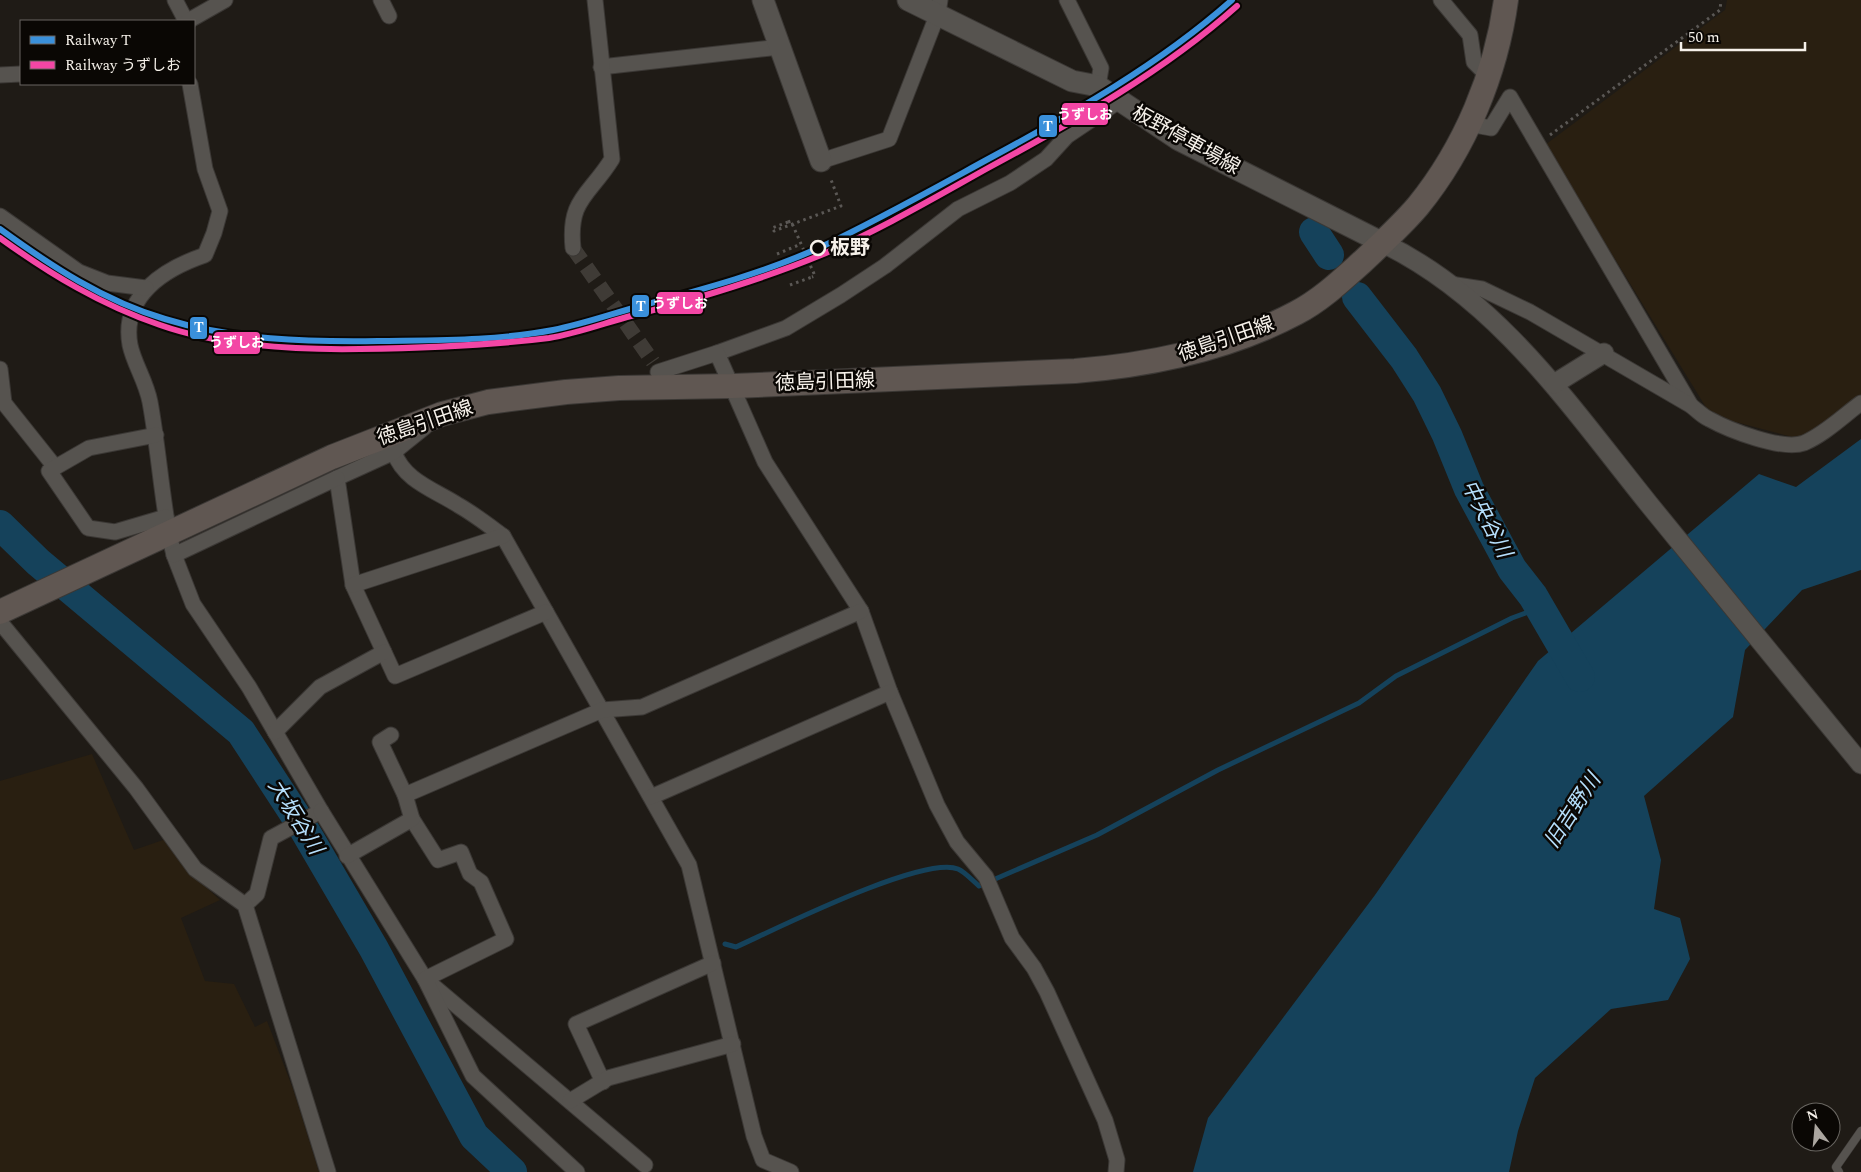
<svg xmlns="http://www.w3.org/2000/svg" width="1861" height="1172" font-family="Spectral,'Noto Sans JP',serif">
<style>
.built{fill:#291f11}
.water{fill:#15425b}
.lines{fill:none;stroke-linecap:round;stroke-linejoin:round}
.stream{stroke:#15425b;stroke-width:5}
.river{stroke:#15425b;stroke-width:30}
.minor-tunnel{stroke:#3f3b36;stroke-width:15;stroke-dasharray:15 8;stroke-linecap:butt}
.service-casing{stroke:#3b3835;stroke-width:9}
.minor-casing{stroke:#3b3835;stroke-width:17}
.tertiary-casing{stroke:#3b3835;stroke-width:21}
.secondary-casing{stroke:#3b3835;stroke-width:23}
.primary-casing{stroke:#3b3835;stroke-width:26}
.path{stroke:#5b5855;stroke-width:3;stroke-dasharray:2.5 4;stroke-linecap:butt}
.service{stroke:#56534f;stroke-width:8}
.minor{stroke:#56534f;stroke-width:15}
.tertiary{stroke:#56534f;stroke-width:19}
.secondary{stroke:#56534f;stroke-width:21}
.primary{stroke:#605752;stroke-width:24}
.path-bridge{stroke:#5b5855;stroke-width:3;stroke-dasharray:2.5 4;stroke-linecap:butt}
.rail-1-casing{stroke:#0a0704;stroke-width:10}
.rail-2-casing{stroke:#0a0704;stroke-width:10}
.rail-1{stroke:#3a90db;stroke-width:6}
.rail-2{stroke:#f346a5;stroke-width:6}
.stop-dot{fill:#0a0704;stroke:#f6f1ea;stroke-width:2.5}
.labels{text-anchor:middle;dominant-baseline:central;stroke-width:5;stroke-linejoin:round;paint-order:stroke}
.street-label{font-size:20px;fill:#f6f1ea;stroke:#0a0704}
.stop-label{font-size:20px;font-weight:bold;fill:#f6f1ea;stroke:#0a0704;text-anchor:start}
.water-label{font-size:21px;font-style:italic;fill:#b5dffc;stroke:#0a0704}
.line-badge{stroke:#0a0704;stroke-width:2}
.badge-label{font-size:14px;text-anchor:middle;font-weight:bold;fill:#fff}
</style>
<rect width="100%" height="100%" fill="#1f1b16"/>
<!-- built -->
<g class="built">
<path d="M 1727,0 L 1861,0 L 1861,396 L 1815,432 L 1803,436 L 1792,437 L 1732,421 L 1707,409 L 1545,145 L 1725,10 Z"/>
<path d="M 92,754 L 134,850 L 166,839 L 196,878 L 220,900 L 181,918 L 205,981 L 234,984 L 255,1027 L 267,1021 L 293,1089 L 319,1172 L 0,1172 L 0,781 Z"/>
</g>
<!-- water -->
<path class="water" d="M 1861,439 L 1861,570 L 1802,590 L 1745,650 L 1733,717 L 1644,796 L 1661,860 L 1654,909 L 1680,918 L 1690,959 L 1668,1000 L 1611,1009 L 1535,1078 L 1518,1131 L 1509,1172 L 1193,1172 L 1208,1118 L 1375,895 L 1538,661 L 1759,474 L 1796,487 Z"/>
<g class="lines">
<!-- stream -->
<path class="stream" d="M 725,944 L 736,947 C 774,930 923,855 958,869 C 965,872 973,881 979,886 L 1097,835 L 1218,770 L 1359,703 L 1396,676 L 1512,618 L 1539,608"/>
<!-- river -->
<g class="river">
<path d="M 1314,232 L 1329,255"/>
<path d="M 1357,297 L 1404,358 L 1427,394 L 1447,435 L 1469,489 L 1512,569 L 1533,596 L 1580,677"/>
<path d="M 0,525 L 38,562 L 241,732 L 301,824 L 374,949 L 474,1136 L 512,1172"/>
</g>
<!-- minor-tunnel -->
<path class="minor-tunnel" d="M 573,248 L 653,362"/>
<!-- service casing -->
<g class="service-casing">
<path id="service" d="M 1839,1172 L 1836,1167 L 1861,1131"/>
</g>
<!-- minor casing -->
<g class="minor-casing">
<g id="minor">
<path d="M 175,0 L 186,21"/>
<path d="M 381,0 L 389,16"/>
<path d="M 1067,0 L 1101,68 L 1098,86"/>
<path d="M 1441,0 L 1470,35 L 1474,62 L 1488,76"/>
<path d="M 188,21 L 225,0"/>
<path d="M 601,67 L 780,47"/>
<path d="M 0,75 L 21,74"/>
<path d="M 190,84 L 205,169 L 220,211 L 214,233 L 205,255 C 164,269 121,296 130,345 C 134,364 146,381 150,402 C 158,446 161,490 169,534 L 174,555 L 193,604 L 249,687 L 321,811 L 271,838 L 257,894 L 245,905"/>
<path d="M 1469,124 L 1491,128 L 1510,97 L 1690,404"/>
<path d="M 821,161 L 889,139 L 938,13 L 940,0"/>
<path d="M 0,216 L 79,272 L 107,283 L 146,288"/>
<path d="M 573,248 C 568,199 589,196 612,159 L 595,0"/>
<path d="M 1450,284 L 1482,289 L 1530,312 L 1690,405 C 1696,409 1702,416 1709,419 C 1729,430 1782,451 1804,443 C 1825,434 1843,416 1861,403"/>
<path d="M 717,353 L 786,328 L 841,295 L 885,266 L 958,209 L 1010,183 L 1046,159 L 1067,136 L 1119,101"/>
<path d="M 0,369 L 4,403 L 55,467"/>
<path d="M 658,372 L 717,353 L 765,462 L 861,611 L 890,692 L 937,805 L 957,842 L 986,877 L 1012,938 L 1034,968 L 1047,992 L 1105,1120 L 1117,1160 L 1116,1172"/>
<path d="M 425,427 L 394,452 C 404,481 435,490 458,505 C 474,514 488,525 503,536 L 689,865 L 754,1136 L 763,1160 L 791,1172"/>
<path d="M 156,435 L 89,448 L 49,471 L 88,528 L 115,532 L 166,517"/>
<path d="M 394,452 L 337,478 L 353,585 L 395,676 L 546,612"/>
<path d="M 174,555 L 337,478"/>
<path d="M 353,585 L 503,536"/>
<path d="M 0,622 L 136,788 L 195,869 L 245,905 L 328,1172"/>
<path d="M 275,732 L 320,687 L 384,652"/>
<path d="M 391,735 L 380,742 L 405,795"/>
<path d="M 651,797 L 890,692"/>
<path d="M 321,811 L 425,979 L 645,1165"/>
<path d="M 412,819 L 438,860 L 461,852 L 470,874 L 481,882 L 506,939 L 425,979 L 473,1076 L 577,1172"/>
<path d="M 347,856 L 412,819 L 405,795 L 602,710 L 642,707 L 861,611"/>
<path d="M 603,1082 L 576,1024 L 713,963"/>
<path d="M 570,1101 L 608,1078 L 733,1044"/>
</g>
</g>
<!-- tertiary casing -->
<g class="tertiary-casing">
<g id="tertiary">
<path d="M 1383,243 C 1498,299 1570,406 1648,503 C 1718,590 1790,677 1861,764"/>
<path d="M 1554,384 L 1604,353"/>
</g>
</g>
<!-- secondary casing -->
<g class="secondary-casing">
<g id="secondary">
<path d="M 763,0 L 821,161"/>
<path d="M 908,0 L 1072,81 L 1098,86 L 1179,140 L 1383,243"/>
</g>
</g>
<!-- primary casing -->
<g class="primary-casing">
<path id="primary" d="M 0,612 L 332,457 L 442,414 L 488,402 L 566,392 L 619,388 L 733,386 L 1075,371 C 1152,365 1228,349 1296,313 C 1321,300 1342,280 1362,262 C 1381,244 1401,226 1418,206 C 1465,148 1496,74 1506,0"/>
</g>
<!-- path -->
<g class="path">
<path d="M 1550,135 L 1720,10 L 1721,0"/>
<path d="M 788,222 L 772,228 L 774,231 L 841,206 L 830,177"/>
<path d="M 777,254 L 801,244"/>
<path d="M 790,285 L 812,277"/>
</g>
<!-- service -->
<use href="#service" class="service"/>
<!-- minor -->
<use href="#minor" class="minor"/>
<!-- tertiary -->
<use href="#tertiary" class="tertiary"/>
<!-- secondary -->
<use href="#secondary" class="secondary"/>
<!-- primary -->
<use href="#primary" class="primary"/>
<!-- path-bridge -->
<path class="path-bridge" d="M 788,222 L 791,221 L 815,276 L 812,277"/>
<!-- rail-1 casing -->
<g class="rail-1-casing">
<path id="rail-1" d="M 0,229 C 51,266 104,301 165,319 C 233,340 307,342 378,341 C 436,340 496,341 553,330 C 584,324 614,313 644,305 C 704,289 767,272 823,246 C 880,219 935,188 990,158 C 1075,112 1160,64 1232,0"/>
</g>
<!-- rail-2 casing -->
<g class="rail-2-casing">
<path id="rail-2" d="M 0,238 C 50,274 101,305 160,325 C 219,346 297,350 360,349 C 424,348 486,346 549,338 C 575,334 602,324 627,317 C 693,300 758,281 821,255 C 878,231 934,198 988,168 C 1075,121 1163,72 1237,6"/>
</g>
<!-- rail-1 -->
<use href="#rail-1" class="rail-1"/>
<!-- rail-2 -->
<use href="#rail-2" class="rail-2"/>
</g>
<!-- markers -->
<circle class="stop-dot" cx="818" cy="248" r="7"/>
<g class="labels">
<!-- street labels -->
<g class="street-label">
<text transform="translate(1186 140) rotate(29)">板野停車場線</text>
<text transform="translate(1226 339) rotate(-19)">徳島引田線</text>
<text transform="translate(825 382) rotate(-2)">徳島引田線</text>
<text transform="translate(425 423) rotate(-19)">徳島引田線</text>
</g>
<!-- stop labels -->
<g class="stop-label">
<text x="830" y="248">板野</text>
</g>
<!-- water labels -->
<g class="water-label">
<text transform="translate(1486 519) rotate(63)">中央谷川</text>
<text transform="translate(1573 811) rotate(-57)">旧吉野川</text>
<text transform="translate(295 817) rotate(58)">大坂谷川</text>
</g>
</g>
<g class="line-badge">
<rect x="1061" y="102" width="48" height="24" rx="5" fill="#f346a5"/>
<rect x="1038" y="114" width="20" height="24" rx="5" fill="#3a90db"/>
<rect x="656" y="291" width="48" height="24" rx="5" fill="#f346a5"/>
<rect x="631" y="294" width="19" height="24" rx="5" fill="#3a90db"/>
<rect x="189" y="316" width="19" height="24" rx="5" fill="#3a90db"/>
<rect x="213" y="331" width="48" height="24" rx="5" fill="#f346a5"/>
</g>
<g class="badge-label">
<text x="1085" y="119">うずしお</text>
<text x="1048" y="131">T</text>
<text x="680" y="308">うずしお</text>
<text x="641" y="311">T</text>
<text x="199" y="332">T</text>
<text x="237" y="347">うずしお</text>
</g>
<!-- legend -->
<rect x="20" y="20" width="175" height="65" fill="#0a0704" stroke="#686560"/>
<rect x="30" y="36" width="25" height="8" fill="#3a90db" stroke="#686560"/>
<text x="65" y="45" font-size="15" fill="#f6f1ea">Railway T</text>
<rect x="30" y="61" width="25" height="8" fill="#f346a5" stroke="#686560"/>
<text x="65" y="70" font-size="15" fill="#f6f1ea">Railway うずしお</text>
<!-- north arrow -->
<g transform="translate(1816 1127) rotate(344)"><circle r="24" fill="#0a0704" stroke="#686560"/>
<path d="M0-4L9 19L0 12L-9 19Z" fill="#aba6a0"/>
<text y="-8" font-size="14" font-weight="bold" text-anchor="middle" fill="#f6f1ea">N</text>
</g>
<!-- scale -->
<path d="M1681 42v8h124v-8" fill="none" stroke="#f6f1ea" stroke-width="2.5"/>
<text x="1688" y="42" font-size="15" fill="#f6f1ea" stroke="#0a0704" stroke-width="4" paint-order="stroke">50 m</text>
</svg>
